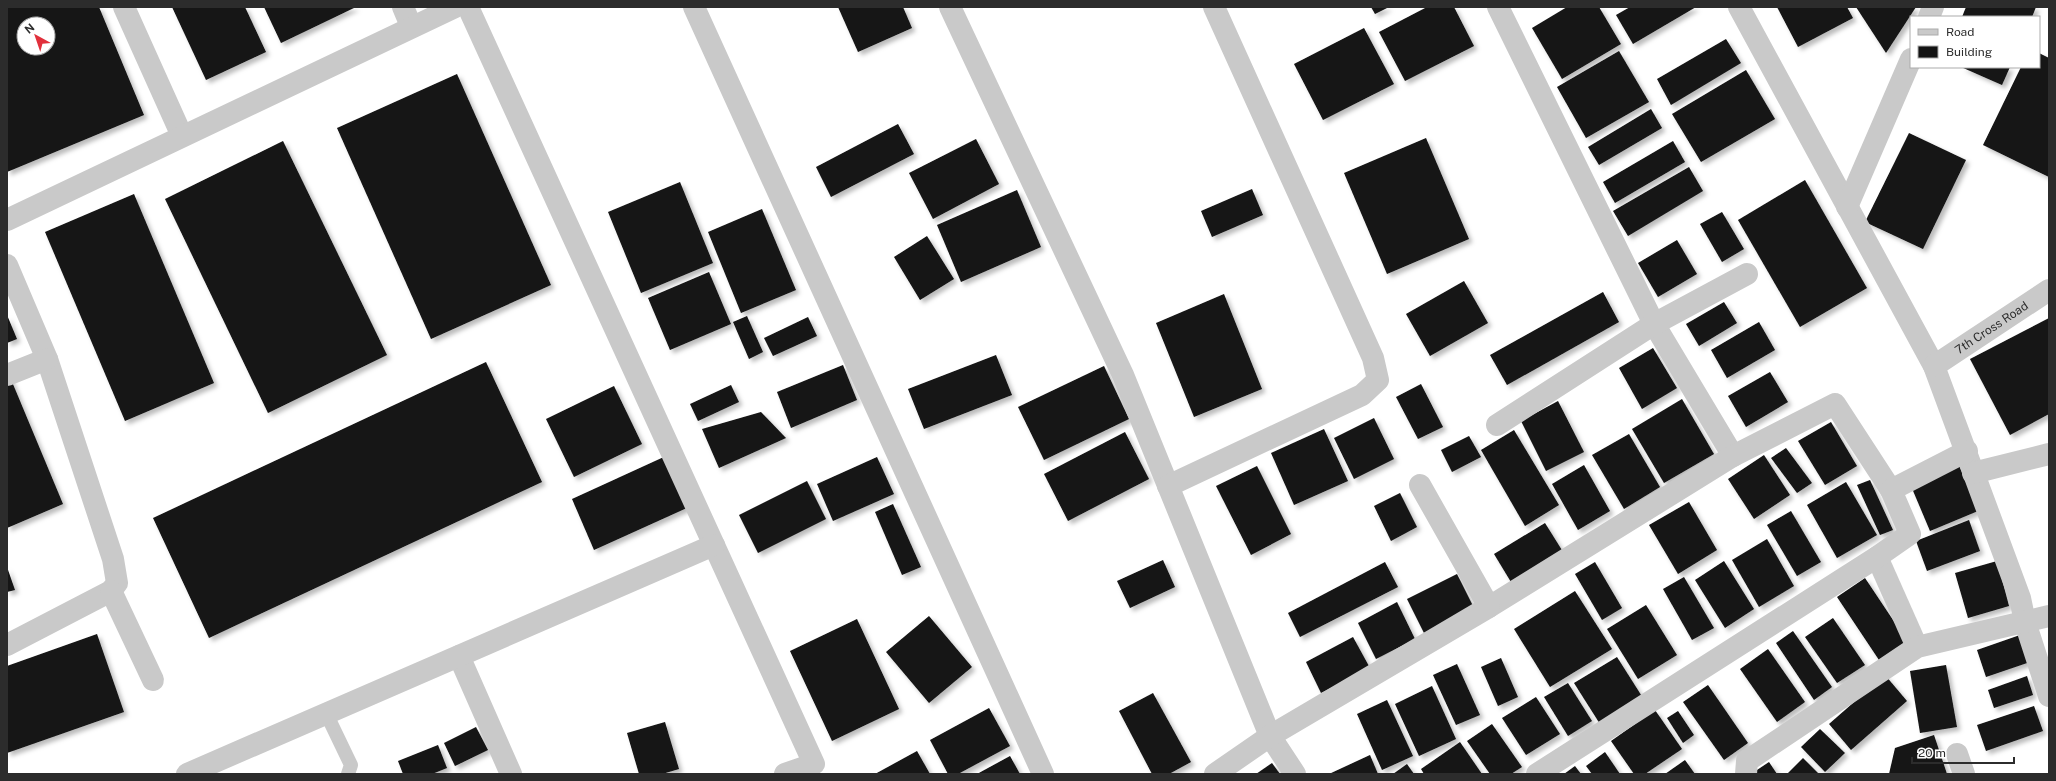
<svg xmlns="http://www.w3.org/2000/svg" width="2056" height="781" font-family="'Public Sans',sans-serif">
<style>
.building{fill:#131313;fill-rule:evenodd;filter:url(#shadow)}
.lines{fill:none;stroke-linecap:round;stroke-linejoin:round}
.service{stroke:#c9c9c9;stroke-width:14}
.minor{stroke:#c9c9c9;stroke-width:22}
.labels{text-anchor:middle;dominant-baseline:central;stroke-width:4;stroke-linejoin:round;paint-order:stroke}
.street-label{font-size:12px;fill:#2c2c2c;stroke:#fff}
</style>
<defs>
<filter id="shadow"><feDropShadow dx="3.5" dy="3.5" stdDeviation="2" flood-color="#0004"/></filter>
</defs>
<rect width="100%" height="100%" fill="#fff"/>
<!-- building -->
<g class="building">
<path d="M 7,7 L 99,7 L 144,115 L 7,172 ZM 24,24 L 48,24 L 48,48 L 24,48 Z"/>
<path d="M 172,7 L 245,7 L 266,52 L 206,80 Z"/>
<path d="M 264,7 L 356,7 L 281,43 Z"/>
<path d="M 838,7 L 903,7 L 912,28 L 858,52 Z"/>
<path d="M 1371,7 L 1389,7 L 1375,14 Z"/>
<path d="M 1427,7 L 1454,7 L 1474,46 L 1405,81 L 1379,32 Z"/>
<path d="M 1567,7 L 1599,7 L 1621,44 L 1562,79 L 1532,28 Z"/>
<path d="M 1630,7 L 1696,7 L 1633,44 L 1616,15 Z"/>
<path d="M 1777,7 L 1847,7 L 1853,18 L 1798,47 Z"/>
<path d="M 1856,7 L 1916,7 L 1886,53 Z"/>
<path d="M 1966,7 L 2036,7 L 2032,17 L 1962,17 Z"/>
<path d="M 1364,28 L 1394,84 L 1323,120 L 1294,64 Z"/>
<path d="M 1726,39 L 1741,63 L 1671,105 L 1657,79 Z"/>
<path d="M 1619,51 L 1649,102 L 1586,138 L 1557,87 Z"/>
<path d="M 2039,53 L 2049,58 L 2049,177 L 1983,145 L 2021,67 L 2039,67 Z"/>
<path d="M 1961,67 L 2010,67 L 2002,85 Z"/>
<path d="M 1746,70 L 1775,119 L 1701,162 L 1672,114 Z"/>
<path d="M 457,74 L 551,285 L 431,339 L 337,128 Z"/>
<path d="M 1651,109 L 1662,128 L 1599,165 L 1588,147 Z"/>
<path d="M 898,124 L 914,154 L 831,197 L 816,167 Z"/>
<path d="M 1909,133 L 1966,160 L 1923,249 L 1865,222 Z"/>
<path d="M 1426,138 L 1469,239 L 1387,274 L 1344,173 Z"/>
<path d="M 976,139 L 999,184 L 933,219 L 909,173 Z"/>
<path d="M 283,141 L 387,355 L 268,413 L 165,199 Z"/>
<path d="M 1673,141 L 1685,162 L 1615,203 L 1603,182 Z"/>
<path d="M 1689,167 L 1703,191 L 1628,236 L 1613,211 Z"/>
<path d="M 1805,180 L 1867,288 L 1800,327 L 1738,220 Z"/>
<path d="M 680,182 L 713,263 L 641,293 L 608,212 Z"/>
<path d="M 1252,189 L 1263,215 L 1212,237 L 1201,211 Z"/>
<path d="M 1017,190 L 1041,247 L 961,282 L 937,225 Z"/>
<path d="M 134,194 L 214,383 L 125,421 L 45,232 Z"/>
<path d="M 762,209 L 796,290 L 741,313 L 708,232 Z"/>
<path d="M 1722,212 L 1744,249 L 1722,262 L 1700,224 Z"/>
<path d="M 927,236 L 954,279 L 920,300 L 894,257 Z"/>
<path d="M 1677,240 L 1697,274 L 1658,297 L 1638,263 Z"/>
<path d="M 709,272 L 731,324 L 670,350 L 648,298 Z"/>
<path d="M 1464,281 L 1488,323 L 1430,356 L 1406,314 Z"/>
<path d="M 1603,292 L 1619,322 L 1507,385 L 1490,355 Z"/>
<path d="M 1224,294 L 1262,389 L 1194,417 L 1156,323 Z"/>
<path d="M 1724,302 L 1737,323 L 1699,346 L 1686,324 Z"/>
<path d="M 7,315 L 17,339 L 7,343 Z"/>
<path d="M 747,316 L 763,352 L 749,359 L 733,322 Z"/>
<path d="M 808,317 L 817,336 L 773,356 L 764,338 Z"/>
<path d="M 2049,318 L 2049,414 L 2010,435 L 1970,359 Z"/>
<path d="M 1759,322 L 1775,350 L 1727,378 L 1711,350 Z"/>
<path d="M 1653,348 L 1677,388 L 1642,409 L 1619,368 Z"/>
<path d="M 996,355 L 1012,395 L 924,429 L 908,389 Z"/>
<path d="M 486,362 L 542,482 L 209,638 L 153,518 Z"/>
<path d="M 843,365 L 857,400 L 791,428 L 777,392 Z"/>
<path d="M 1104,366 L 1129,419 L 1044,460 L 1018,407 Z"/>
<path d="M 1770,372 L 1788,402 L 1746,427 L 1728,396 Z"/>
<path d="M 10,377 L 63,504 L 7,528 L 7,378 Z"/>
<path d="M 1421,384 L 1443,427 L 1418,439 L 1396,397 Z"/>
<path d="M 731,385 L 739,402 L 698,421 L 690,404 Z"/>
<path d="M 614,386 L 642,444 L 574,477 L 546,419 Z"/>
<path d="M 1682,399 L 1714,454 L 1664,483 L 1632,429 Z"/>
<path d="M 1558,401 L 1584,452 L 1546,471 L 1521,421 Z"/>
<path d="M 761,412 L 786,438 L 719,468 L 702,429 Z"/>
<path d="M 1374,418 L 1394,459 L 1354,479 L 1334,438 Z"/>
<path d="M 1831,422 L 1857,466 L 1825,485 L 1798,441 Z"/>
<path d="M 1324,429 L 1348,481 L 1294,505 L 1271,453 Z"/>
<path d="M 1514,430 L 1559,505 L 1525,526 L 1481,450 Z"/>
<path d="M 1125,432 L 1149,479 L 1068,521 L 1044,474 Z"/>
<path d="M 1629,434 L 1660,487 L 1624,509 L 1592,455 Z"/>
<path d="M 1469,436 L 1481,457 L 1452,472 L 1441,450 Z"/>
<path d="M 1786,448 L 1812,483 L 1797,493 L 1771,458 Z"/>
<path d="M 1764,455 L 1790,495 L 1754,519 L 1728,479 Z"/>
<path d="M 666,456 L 689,507 L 594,550 L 572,499 Z"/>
<path d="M 877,457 L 894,494 L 833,521 L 817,484 Z"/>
<path d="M 1584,465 L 1610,511 L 1578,530 L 1552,484 Z"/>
<path d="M 1959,465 L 1978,511 L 1930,531 L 1911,486 Z"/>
<path d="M 1257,466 L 1291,534 L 1251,555 L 1216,486 Z"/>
<path d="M 1870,480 L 1893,530 L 1880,535 L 1857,485 Z"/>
<path d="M 807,481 L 826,519 L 758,553 L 739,515 Z"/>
<path d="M 1846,482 L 1877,535 L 1837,558 L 1807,505 Z"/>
<path d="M 1400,493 L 1417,527 L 1391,541 L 1374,506 Z"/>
<path d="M 1689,502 L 1717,550 L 1678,574 L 1649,525 Z"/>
<path d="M 893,504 L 921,567 L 902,575 L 875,512 Z"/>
<path d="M 1791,511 L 1821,562 L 1797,576 L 1767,525 Z"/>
<path d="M 1969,520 L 1980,551 L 1927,571 L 1916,541 Z"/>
<path d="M 1545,523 L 1565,555 L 1514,587 L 1494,554 Z"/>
<path d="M 1767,539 L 1794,586 L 1759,607 L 1732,560 Z"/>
<path d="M 1163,560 L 1175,587 L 1130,608 L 1117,581 Z"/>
<path d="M 1724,561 L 1754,609 L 1725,628 L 1695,580 Z"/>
<path d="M 1997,561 L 2009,606 L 1968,618 L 1955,573 Z"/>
<path d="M 1385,562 L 1398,587 L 1300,637 L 1288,613 Z"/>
<path d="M 1595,562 L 1622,608 L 1602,620 L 1575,574 Z"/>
<path d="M 7,567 L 15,590 L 7,592 Z"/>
<path d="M 1457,574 L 1474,608 L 1424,633 L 1407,599 Z"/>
<path d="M 1684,577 L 1714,628 L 1692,640 L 1663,589 Z"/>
<path d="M 1865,578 L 1907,641 L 1879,660 L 1837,597 Z"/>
<path d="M 1575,591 L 1612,649 L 1550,687 L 1514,629 Z"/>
<path d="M 1397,602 L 1415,639 L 1376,659 L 1358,623 Z"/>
<path d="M 1646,605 L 1677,655 L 1638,679 L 1607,629 Z"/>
<path d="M 929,616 L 972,667 L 929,703 L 886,652 Z"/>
<path d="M 1833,618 L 1865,665 L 1837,683 L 1805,637 Z"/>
<path d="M 857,619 L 899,709 L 832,741 L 790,651 Z"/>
<path d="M 1793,631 L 1832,687 L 1814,700 L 1776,643 Z"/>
<path d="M 97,634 L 124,712 L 7,753 L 7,666 Z"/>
<path d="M 2020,635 L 2030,662 L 1986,677 L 1977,650 Z"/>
<path d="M 1353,637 L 1370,668 L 1321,693 L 1306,662 Z"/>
<path d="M 1768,649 L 1805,702 L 1777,722 L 1740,669 Z"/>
<path d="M 1617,657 L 1643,698 L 1600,724 L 1574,683 Z"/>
<path d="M 1501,658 L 1518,697 L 1498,706 L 1481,667 Z"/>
<path d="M 1457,664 L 1480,715 L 1456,725 L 1433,675 Z"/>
<path d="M 1946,665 L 1957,727 L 1920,733 L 1910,671 Z"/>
<path d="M 1885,675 L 1907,701 L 1851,750 L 1829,724 Z"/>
<path d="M 2027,676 L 2033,695 L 1994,708 L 1988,690 Z"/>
<path d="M 1568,683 L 1592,721 L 1568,736 L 1544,697 Z"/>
<path d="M 1708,685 L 1748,743 L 1724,760 L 1683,702 Z"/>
<path d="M 1432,686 L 1456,739 L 1419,756 L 1395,704 Z"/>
<path d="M 1153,693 L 1191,762 L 1169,774 L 1152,774 L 1119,711 Z"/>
<path d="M 1536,697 L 1560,734 L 1526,755 L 1502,718 Z"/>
<path d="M 1387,700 L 1413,756 L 1382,770 L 1357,714 Z"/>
<path d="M 2034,706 L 2043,731 L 1986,751 L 1977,725 Z"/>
<path d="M 989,708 L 1010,746 L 958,774 L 948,774 L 930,740 Z"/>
<path d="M 1655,710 L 1682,749 L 1645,774 L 1634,774 L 1611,741 Z"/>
<path d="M 1678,711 L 1694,735 L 1683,743 L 1667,718 Z"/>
<path d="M 665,722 L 679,769 L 662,774 L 639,774 L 627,733 Z"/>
<path d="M 1492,724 L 1522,767 L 1511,774 L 1490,774 L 1467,741 Z"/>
<path d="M 476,727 L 488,750 L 455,766 L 444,743 Z"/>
<path d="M 1820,729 L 1845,753 L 1825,772 L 1801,747 Z"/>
<path d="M 1934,735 L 1947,774 L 1889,774 L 1895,748 Z"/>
<path d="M 1460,742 L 1482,774 L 1424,774 L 1421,769 Z"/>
<path d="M 438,745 L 447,768 L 432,774 L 403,774 L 398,761 Z"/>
<path d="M 917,751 L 930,774 L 875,774 Z"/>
<path d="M 1605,752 L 1620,774 L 1592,774 L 1586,766 Z"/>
<path d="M 1370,755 L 1378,774 L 1329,774 Z"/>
<path d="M 1010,756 L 1020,774 L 977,774 Z"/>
<path d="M 1803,758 L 1819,774 L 1787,774 Z"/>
<path d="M 1685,760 L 1695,774 L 1665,774 Z"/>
<path d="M 1769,762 L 1777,774 L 1751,774 Z"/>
<path d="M 1272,763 L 1280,774 L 1256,774 Z"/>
<path d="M 1407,764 L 1414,774 L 1393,774 Z"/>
<path d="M 1575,766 L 1581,774 L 1564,774 Z"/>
</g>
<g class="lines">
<!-- service -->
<path class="service" d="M 326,713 L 351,765 L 348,774"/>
<!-- minor -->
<g class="minor">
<path d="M 124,7 L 182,136"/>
<path d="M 403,7 L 411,26"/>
<path d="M 468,7 L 814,764 L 785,774"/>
<path d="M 694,7 L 1043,774"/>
<path d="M 950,7 L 1123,375 L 1270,736 L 1295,774"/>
<path d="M 1498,7 L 1654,324 L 1733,456"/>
<path d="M 1739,7 L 1934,366 L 2020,598 L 2025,622 L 2049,696"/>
<path d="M 1929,17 L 1933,7"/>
<path d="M 1847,207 L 1911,59"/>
<path d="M 7,220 L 455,7"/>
<path d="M 7,265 L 47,359 L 113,559 L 117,583 L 111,591 L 7,645"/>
<path id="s1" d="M 1934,366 L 2049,290"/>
<path d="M 7,375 L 47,359"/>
<path d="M 1497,425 L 1654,324 L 1747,274"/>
<path d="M 1973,473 L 2049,454"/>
<path d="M 1168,486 L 1362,395 L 1378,380 L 1373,358 L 1214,7"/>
<path d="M 1877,557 L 1917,647"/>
<path d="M 111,591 L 153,680"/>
<path d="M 1489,607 L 1733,456 L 1835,404 L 1891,490"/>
<path d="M 459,656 L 511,774"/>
<path d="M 1957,754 L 1964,774"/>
<path d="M 187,774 L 714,545"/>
<path d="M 1215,774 L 1270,736 L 1489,607 L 1420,485"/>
<path d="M 1537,774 L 1877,557 L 1910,534 L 1891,490 L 1967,451"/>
<path d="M 1746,774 L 1747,761 L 1917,647 L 2049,616"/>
</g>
</g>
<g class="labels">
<!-- street labels -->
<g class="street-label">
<text stroke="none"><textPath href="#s1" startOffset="69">7th Cross Road</textPath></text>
</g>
</g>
<!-- border -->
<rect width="2056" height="781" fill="none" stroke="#2c2c2c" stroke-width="16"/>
<!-- legend -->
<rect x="1910" y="16" width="130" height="52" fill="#ffffff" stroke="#ababab"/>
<rect x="1918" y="29" width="20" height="6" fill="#c9c9c9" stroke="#ababab"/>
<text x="1946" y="36" font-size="12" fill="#2c2c2c">Road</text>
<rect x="1918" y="46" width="20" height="12" fill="#131313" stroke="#ababab"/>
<text x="1946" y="56" font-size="12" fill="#2c2c2c">Building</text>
<!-- north arrow -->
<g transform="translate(36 36) rotate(320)"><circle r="19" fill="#ffffff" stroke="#ababab"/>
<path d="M0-3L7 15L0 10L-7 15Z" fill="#e1303c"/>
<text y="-6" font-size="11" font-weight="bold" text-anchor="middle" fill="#2c2c2c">N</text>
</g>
<!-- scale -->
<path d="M1912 757v6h102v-6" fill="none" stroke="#2c2c2c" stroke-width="2"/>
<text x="1918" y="757" font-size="12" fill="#2c2c2c" stroke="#ffffff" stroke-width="3" paint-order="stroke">20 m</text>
</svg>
